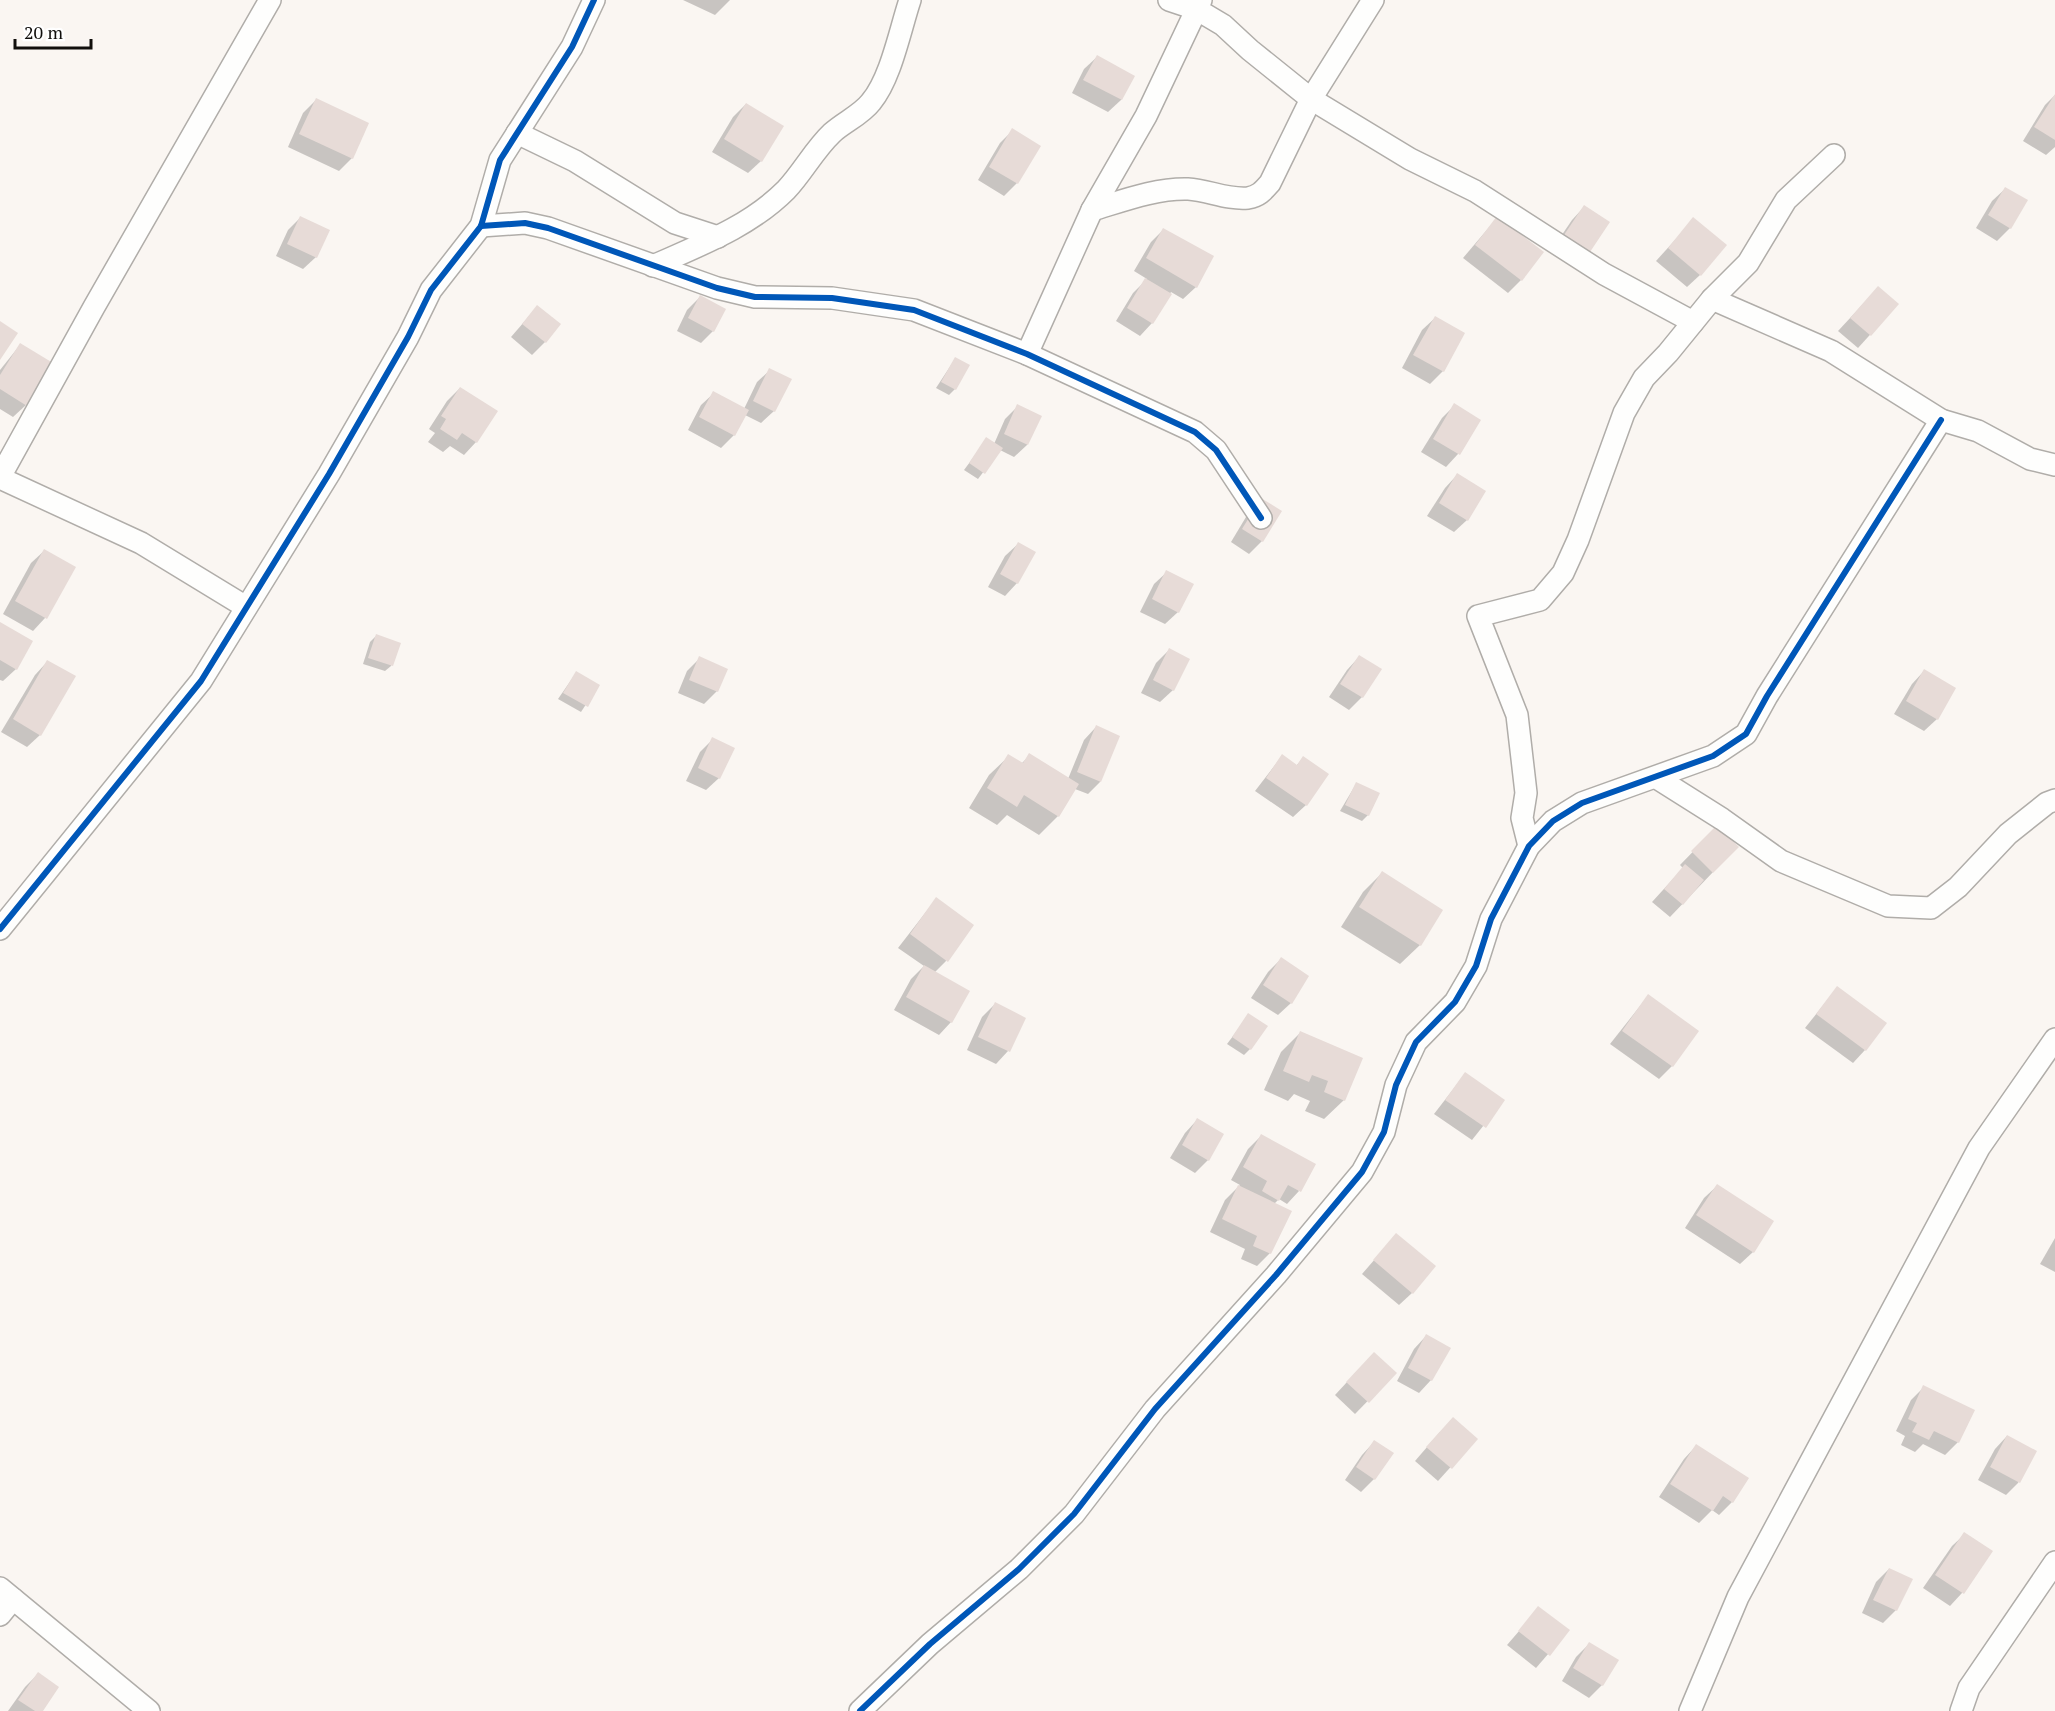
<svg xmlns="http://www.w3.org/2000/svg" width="2055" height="1711" font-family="'PT Serif',serif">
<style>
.shadow{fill:#0003}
.building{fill:#e7dbd7}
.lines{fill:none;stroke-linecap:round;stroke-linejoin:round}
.street-casing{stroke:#b0ada9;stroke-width:24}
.street{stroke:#fefefd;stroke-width:21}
.cycleway-casing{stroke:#fff;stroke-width:10}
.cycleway{stroke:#0057b8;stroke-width:6}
</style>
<rect width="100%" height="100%" fill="#faf6f2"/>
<!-- shadow -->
<g class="shadow">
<path d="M 683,0 L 730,0 L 715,15 Z"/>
<path d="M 1097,57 L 1133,76 L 1121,100 L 1108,112 L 1072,93 L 1084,69 Z"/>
<path d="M 2055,95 L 2055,147 L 2046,155 L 2023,141 L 2045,105 Z"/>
<path d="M 316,100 L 352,158 L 339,171 L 288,147 L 303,113 Z"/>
<path d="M 746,104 L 761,161 L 748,173 L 712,152 L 733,117 Z"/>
<path d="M 1013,130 L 1017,183 L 1004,196 L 978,180 L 1000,143 Z"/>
<path d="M 2005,189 L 2010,228 L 1997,241 L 1976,228 L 1992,201 Z"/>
<path d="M 1584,207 L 1589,251 L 1577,263 L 1553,248 L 1572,220 Z"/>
<path d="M 301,217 L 316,257 L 303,269 L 276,256 L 288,230 Z"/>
<path d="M 1497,218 L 1521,280 L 1508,293 L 1463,258 Z"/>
<path d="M 1694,219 L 1700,275 L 1687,287 L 1656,261 Z"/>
<path d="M 1163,230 L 1196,287 L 1183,299 L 1171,292 L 1152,323 L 1140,336 L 1116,321 L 1133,293 L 1147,279 L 1134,271 L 1151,242 Z"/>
<path d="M 1878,288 L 1897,305 L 1858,348 L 1838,331 Z"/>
<path d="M 700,297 L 713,331 L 701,343 L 677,331 L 687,310 Z"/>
<path d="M 537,307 L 545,342 L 532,355 L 511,337 Z"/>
<path d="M 1435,318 L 1443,371 L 1430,384 L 1402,368 L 1422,330 Z"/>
<path d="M 20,345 L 26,405 L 13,417 L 0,409 L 0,370 Z"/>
<path d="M 955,359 L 955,389 L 949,395 L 936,388 Z"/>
<path d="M 770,370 L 774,411 L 761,423 L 745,415 L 734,435 L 721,448 L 688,430 L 701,405 L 714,393 L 744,409 L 757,382 Z"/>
<path d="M 460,388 L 476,442 L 464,455 L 450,446 L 443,452 L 428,442 L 435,433 L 429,429 L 447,401 Z"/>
<path d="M 1455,405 L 1458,454 L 1446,467 L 1421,452 L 1442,418 Z"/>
<path d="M 1018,406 L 1040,417 L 1027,445 L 1014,457 L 1000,450 L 978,479 L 964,470 L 987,439 L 994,444 L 1005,419 Z"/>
<path d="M 1457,475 L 1467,520 L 1454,532 L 1427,516 L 1445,488 Z"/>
<path d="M 1249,512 L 1262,541 L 1249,554 L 1231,542 Z"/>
<path d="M 1018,544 L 1017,583 L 1005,596 L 988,587 L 1005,556 Z"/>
<path d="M 44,551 L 45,618 L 33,631 L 3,614 L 31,563 Z"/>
<path d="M 1167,572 L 1178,612 L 1165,624 L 1140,612 L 1154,584 Z"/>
<path d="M 0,624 L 16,669 L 3,681 L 0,680 Z"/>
<path d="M 376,636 L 399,644 L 391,666 L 385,671 L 363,664 L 370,642 Z"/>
<path d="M 1169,650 L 1173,690 L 1160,702 L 1141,693 L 1156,663 Z"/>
<path d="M 1359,657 L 1362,697 L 1349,710 L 1329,697 L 1347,670 Z"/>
<path d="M 700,658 L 717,691 L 704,704 L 678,693 L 687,671 Z"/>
<path d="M 47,662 L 40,735 L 27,747 L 1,732 L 35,675 Z"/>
<path d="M 1924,671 L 1937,719 L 1924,731 L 1894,714 L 1912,684 Z"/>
<path d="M 576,673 L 598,686 L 581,712 L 558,699 Z"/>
<path d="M 1096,727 L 1100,782 L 1088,794 L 1075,789 L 1058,816 L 1039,835 L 1007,815 L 997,825 L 969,808 L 989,775 L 1009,756 L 1021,764 L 1030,755 L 1068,779 L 1084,740 Z"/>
<path d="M 713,739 L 719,778 L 706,790 L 686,781 L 700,752 Z"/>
<path d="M 1282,756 L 1296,766 L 1303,758 L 1306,805 L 1293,817 L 1255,791 Z"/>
<path d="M 1356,784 L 1368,815 L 1362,821 L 1340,811 Z"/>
<path d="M 1717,827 L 1737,847 L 1670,917 L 1652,902 L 1683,868 L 1680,865 Z"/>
<path d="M 1382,873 L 1420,945 L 1400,964 L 1341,927 L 1363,892 Z"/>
<path d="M 936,899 L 946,961 L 934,973 L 951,1022 L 939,1035 L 894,1010 L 911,979 L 924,966 L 898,948 Z"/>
<path d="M 1281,959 L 1291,1003 L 1278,1015 L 1251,998 L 1268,972 Z"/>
<path d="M 1837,988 L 1865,1050 L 1853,1063 L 1805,1028 Z"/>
<path d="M 1648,996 L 1672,1066 L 1659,1079 L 1610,1044 Z"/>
<path d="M 995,1004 L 1008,1051 L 996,1064 L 967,1050 L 982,1017 Z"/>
<path d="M 1249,1015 L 1250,1049 L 1244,1055 L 1227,1044 Z"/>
<path d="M 1300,1033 L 1344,1100 L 1324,1119 L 1305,1111 L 1310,1101 L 1294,1094 L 1288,1101 L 1264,1090 L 1281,1052 Z"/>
<path d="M 1465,1074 L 1503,1101 L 1472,1140 L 1434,1114 Z"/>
<path d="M 1197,1120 L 1208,1160 L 1195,1173 L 1170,1158 L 1185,1133 Z"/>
<path d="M 1261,1136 L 1299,1191 L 1287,1204 L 1279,1199 L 1274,1204 L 1270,1253 L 1257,1266 L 1241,1259 L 1245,1249 L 1210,1232 L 1225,1200 L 1240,1185 L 1231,1180 L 1248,1149 Z"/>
<path d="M 1717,1186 L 1753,1252 L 1740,1264 L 1685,1228 L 1704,1198 Z"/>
<path d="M 1396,1235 L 1412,1293 L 1399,1305 L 1362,1274 Z"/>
<path d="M 2055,1238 L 2055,1272 L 2040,1264 Z"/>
<path d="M 1426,1336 L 1431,1380 L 1419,1393 L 1397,1381 L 1414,1349 Z"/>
<path d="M 1361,1367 L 1395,1373 L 1355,1414 L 1335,1395 Z"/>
<path d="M 1924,1387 L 1958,1442 L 1945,1455 L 1923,1444 L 1915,1452 L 1901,1445 L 1905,1436 L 1896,1431 L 1911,1400 Z"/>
<path d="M 1440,1432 L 1476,1439 L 1438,1481 L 1415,1461 Z"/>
<path d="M 2007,1436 L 2035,1452 L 2018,1483 L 2006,1495 L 1978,1480 L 1995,1449 Z"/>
<path d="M 1374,1442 L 1374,1479 L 1361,1492 L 1345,1480 L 1362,1455 Z"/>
<path d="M 1696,1446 L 1732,1502 L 1719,1515 L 1712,1510 L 1699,1523 L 1659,1497 L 1684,1459 Z"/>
<path d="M 1965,1534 L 1991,1552 L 1962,1593 L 1950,1606 L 1923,1588 L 1952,1546 Z"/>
<path d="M 1889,1569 L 1896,1610 L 1883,1623 L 1862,1613 L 1876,1582 Z"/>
<path d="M 1539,1608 L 1568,1631 L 1536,1668 L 1507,1645 Z"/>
<path d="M 1589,1644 L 1602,1685 L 1589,1698 L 1562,1681 L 1576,1657 Z"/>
<path d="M 38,1674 L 41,1711 L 8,1711 L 25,1687 Z"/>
</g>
<!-- building -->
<g class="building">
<path d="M 1097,55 L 1135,76 L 1122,100 L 1083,80 Z"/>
<path d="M 2055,94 L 2055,140 L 2034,127 Z"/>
<path d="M 316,98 L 369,123 L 353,159 L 299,134 Z"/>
<path d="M 746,103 L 784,126 L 762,162 L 724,139 Z"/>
<path d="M 1012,128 L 1041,146 L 1018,184 L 989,167 Z"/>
<path d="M 2005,187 L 2028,200 L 2011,229 L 1988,215 Z"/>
<path d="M 1584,205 L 1610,222 L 1590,252 L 1564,235 Z"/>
<path d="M 300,216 L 330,230 L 317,258 L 287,244 Z"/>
<path d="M 1497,216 L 1544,252 L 1522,281 L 1475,245 Z"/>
<path d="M 1693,217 L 1727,245 L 1701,276 L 1668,248 Z"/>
<path d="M 1163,228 L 1214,256 L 1197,288 L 1146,258 Z"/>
<path d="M 1145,278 L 1172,294 L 1153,324 L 1127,308 Z"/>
<path d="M 1878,286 L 1899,304 L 1871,336 L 1850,318 Z"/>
<path d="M 700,295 L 726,309 L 714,332 L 688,318 Z"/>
<path d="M 537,305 L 561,324 L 546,343 L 522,324 Z"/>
<path d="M 1435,316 L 1465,333 L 1444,372 L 1413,355 Z"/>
<path d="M 0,321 L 18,333 L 0,360 Z"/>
<path d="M 20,343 L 53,363 L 27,406 L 0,389 L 0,375 Z"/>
<path d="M 955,357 L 970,365 L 956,390 L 941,382 Z"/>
<path d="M 769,368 L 792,379 L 775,412 L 753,401 Z"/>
<path d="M 460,387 L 498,411 L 477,443 L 462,433 L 457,440 L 440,429 L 446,419 L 441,416 Z"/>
<path d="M 713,391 L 749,410 L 735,436 L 699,417 Z"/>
<path d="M 1454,403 L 1481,420 L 1460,455 L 1433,439 Z"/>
<path d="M 1017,404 L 1042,416 L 1028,445 L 1004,434 Z"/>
<path d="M 986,437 L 1003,448 L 985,474 L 969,463 Z"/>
<path d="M 1457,473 L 1486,491 L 1468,521 L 1439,503 Z"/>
<path d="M 1261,498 L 1282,511 L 1263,542 L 1242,529 Z"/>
<path d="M 1018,542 L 1036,552 L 1018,584 L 1000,574 Z"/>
<path d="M 44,549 L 76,567 L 47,619 L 15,601 Z"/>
<path d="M 1166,570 L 1194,584 L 1179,613 L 1152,599 Z"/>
<path d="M 0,622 L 33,641 L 17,670 L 0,660 Z"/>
<path d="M 376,634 L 401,643 L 393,666 L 368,658 Z"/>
<path d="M 1169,648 L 1190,659 L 1174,691 L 1153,680 Z"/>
<path d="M 1359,655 L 1382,669 L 1363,698 L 1340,684 Z"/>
<path d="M 699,656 L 728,669 L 718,692 L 689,680 Z"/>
<path d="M 47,660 L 76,676 L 41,736 L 13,719 Z"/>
<path d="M 1924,669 L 1956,688 L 1938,720 L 1906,701 Z"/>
<path d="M 576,671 L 600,685 L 588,707 L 563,693 Z"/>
<path d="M 1096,725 L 1120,736 L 1101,782 L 1077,772 Z"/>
<path d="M 712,737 L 735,748 L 720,779 L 698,768 Z"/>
<path d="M 1029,753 L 1079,784 L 1059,817 L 1024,795 L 1017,807 L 987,788 L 1008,754 L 1023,763 Z"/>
<path d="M 1282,754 L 1297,765 L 1303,756 L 1329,774 L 1307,806 L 1266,778 Z"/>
<path d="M 1356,782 L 1380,793 L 1369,816 L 1345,805 Z"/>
<path d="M 1717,825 L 1739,847 L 1713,873 L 1691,851 Z"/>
<path d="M 1685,864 L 1704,880 L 1683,905 L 1664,889 Z"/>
<path d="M 1382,871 L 1443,910 L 1421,946 L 1359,907 Z"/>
<path d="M 936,897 L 974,925 L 948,962 L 910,934 Z"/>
<path d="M 1281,957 L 1309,976 L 1292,1004 L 1263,985 Z"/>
<path d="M 924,965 L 970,991 L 952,1023 L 906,997 Z"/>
<path d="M 1837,986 L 1887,1023 L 1866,1051 L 1816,1014 Z"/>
<path d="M 1648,994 L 1699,1031 L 1673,1067 L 1622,1031 Z"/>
<path d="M 995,1002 L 1026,1018 L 1010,1052 L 978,1037 Z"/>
<path d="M 1248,1013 L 1268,1026 L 1251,1050 L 1232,1037 Z"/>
<path d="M 1300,1031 L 1363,1058 L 1345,1101 L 1324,1092 L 1328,1081 L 1312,1075 L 1309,1082 L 1283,1071 Z"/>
<path d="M 1465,1072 L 1505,1100 L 1486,1128 L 1445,1100 Z"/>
<path d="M 1197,1118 L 1224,1134 L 1209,1161 L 1182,1145 Z"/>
<path d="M 1261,1134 L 1316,1164 L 1301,1192 L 1288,1185 L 1279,1201 L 1262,1191 L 1267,1181 L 1243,1167 Z"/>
<path d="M 1717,1184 L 1774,1221 L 1754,1253 L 1696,1215 Z"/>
<path d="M 1238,1185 L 1292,1211 L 1271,1254 L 1253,1246 L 1257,1236 L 1222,1219 Z"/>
<path d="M 1396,1233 L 1436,1266 L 1413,1294 L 1373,1260 Z"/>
<path d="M 1426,1334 L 1451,1348 L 1432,1381 L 1408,1368 Z"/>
<path d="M 1374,1352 L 1397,1373 L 1369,1403 L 1346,1382 Z"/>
<path d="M 1923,1385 L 1975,1410 L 1959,1443 L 1934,1431 L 1929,1440 L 1912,1432 L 1917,1423 L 1908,1419 Z"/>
<path d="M 1453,1417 L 1478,1439 L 1452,1469 L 1426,1447 Z"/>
<path d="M 2007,1435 L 2037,1451 L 2020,1483 L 1990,1467 Z"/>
<path d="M 1374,1440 L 1394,1453 L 1375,1480 L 1356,1467 Z"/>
<path d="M 1696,1444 L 1749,1478 L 1733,1503 L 1723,1496 L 1713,1511 L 1670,1484 Z"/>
<path d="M 1964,1532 L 1993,1551 L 1964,1594 L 1935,1575 Z"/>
<path d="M 1889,1568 L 1913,1579 L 1897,1611 L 1873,1600 Z"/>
<path d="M 1538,1606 L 1570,1630 L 1550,1656 L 1518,1631 Z"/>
<path d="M 1589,1642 L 1619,1660 L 1603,1686 L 1573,1668 Z"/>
<path d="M 38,1672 L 59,1687 L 43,1711 L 35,1711 L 18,1700 Z"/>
</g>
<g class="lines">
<!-- street casing -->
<g class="street-casing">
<g id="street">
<path d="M 1169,0 L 1196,9 L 1223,25 L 1250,50 L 1311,99 L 1410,159 L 1475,191 L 1604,274 L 1693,322"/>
<path d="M 517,133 L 575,161 L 675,223 L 718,237"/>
<path d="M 1092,210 C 1122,201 1156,188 1188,189 C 1208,190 1227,200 1248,198 C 1259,196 1263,191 1270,183 L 1311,99 L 1373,0"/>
<path d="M 481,226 L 525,223 L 548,228 L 717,288 L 755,297 L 832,298 L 914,310 L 1027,354 L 1195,432 L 1216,450 L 1261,518"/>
<path d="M 653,266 C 700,245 749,227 786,190 C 803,172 814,150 832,133 C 844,122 861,115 871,102 C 891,78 900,30 910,0"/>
<path d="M 1712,299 L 1831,351 L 1941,420 L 1978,431 L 2030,459 L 2055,465"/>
<path d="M 1027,354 L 1092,210 L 1146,116 L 1201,0"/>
<path d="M 0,477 L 94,307 L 270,0"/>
<path d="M 0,478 L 141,543 L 246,607"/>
<path d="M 1657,778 L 1722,819 L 1781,861 L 1888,906 L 1931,908 L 1958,887 L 2008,834 L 2047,803 L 2055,800"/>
<path d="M 1529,846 L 1522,818 L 1526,793 L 1517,715 L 1478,616 L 1540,600 L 1563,573 L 1578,540 L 1624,413 L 1644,378 L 1668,353 L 1712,299 L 1748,263 L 1786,200 L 1834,155"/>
<path d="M 0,929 L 201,681 L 329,474 L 408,337 L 431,290 L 481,226 L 500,160 L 572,47 L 594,0"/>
<path d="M 0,1588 L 149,1711"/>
<path d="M 0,1615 L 13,1599"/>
<path d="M 860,1711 L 930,1644 L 1019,1569 L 1074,1514 L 1155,1409 L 1276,1275 L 1362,1172 L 1384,1132 L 1396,1085 L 1416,1042 L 1455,1002 L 1476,966 L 1491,919 L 1529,846 L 1553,821 L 1582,803 L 1713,756 L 1746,734 L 1767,696 L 1941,420"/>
<path d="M 1690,1711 L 1738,1597 L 1979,1148 L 2055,1039"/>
<path d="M 1961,1711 L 1969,1688 L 2055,1562"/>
</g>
</g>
<!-- street -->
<use href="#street" class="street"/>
<!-- cycleway casing -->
<g class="cycleway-casing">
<g id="cycleway">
<path d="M 481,226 L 525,223 L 548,228 L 717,288 L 755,297 L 832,298 L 914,310 L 1027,354 L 1195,432 L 1216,450 L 1261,518"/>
<path d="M 0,929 L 201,681 L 329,474 L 408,337 L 431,290 L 481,226 L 500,160 L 572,47 L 594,0"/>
<path d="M 860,1711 L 930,1644 L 1019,1569 L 1074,1514 L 1155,1409 L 1276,1275 L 1362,1172 L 1384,1132 L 1396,1085 L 1416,1042 L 1455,1002 L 1476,966 L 1491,919 L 1529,846 L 1553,821 L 1582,803 L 1713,756 L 1746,734 L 1767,696 L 1941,420"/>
</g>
</g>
<!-- cycleway -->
<use href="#cycleway" class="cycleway"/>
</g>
<!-- scale -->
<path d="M15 39v9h76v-9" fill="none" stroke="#110f0c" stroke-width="3"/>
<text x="24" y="39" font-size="18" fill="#110f0c" stroke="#ffffff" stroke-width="4.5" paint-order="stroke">20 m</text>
</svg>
